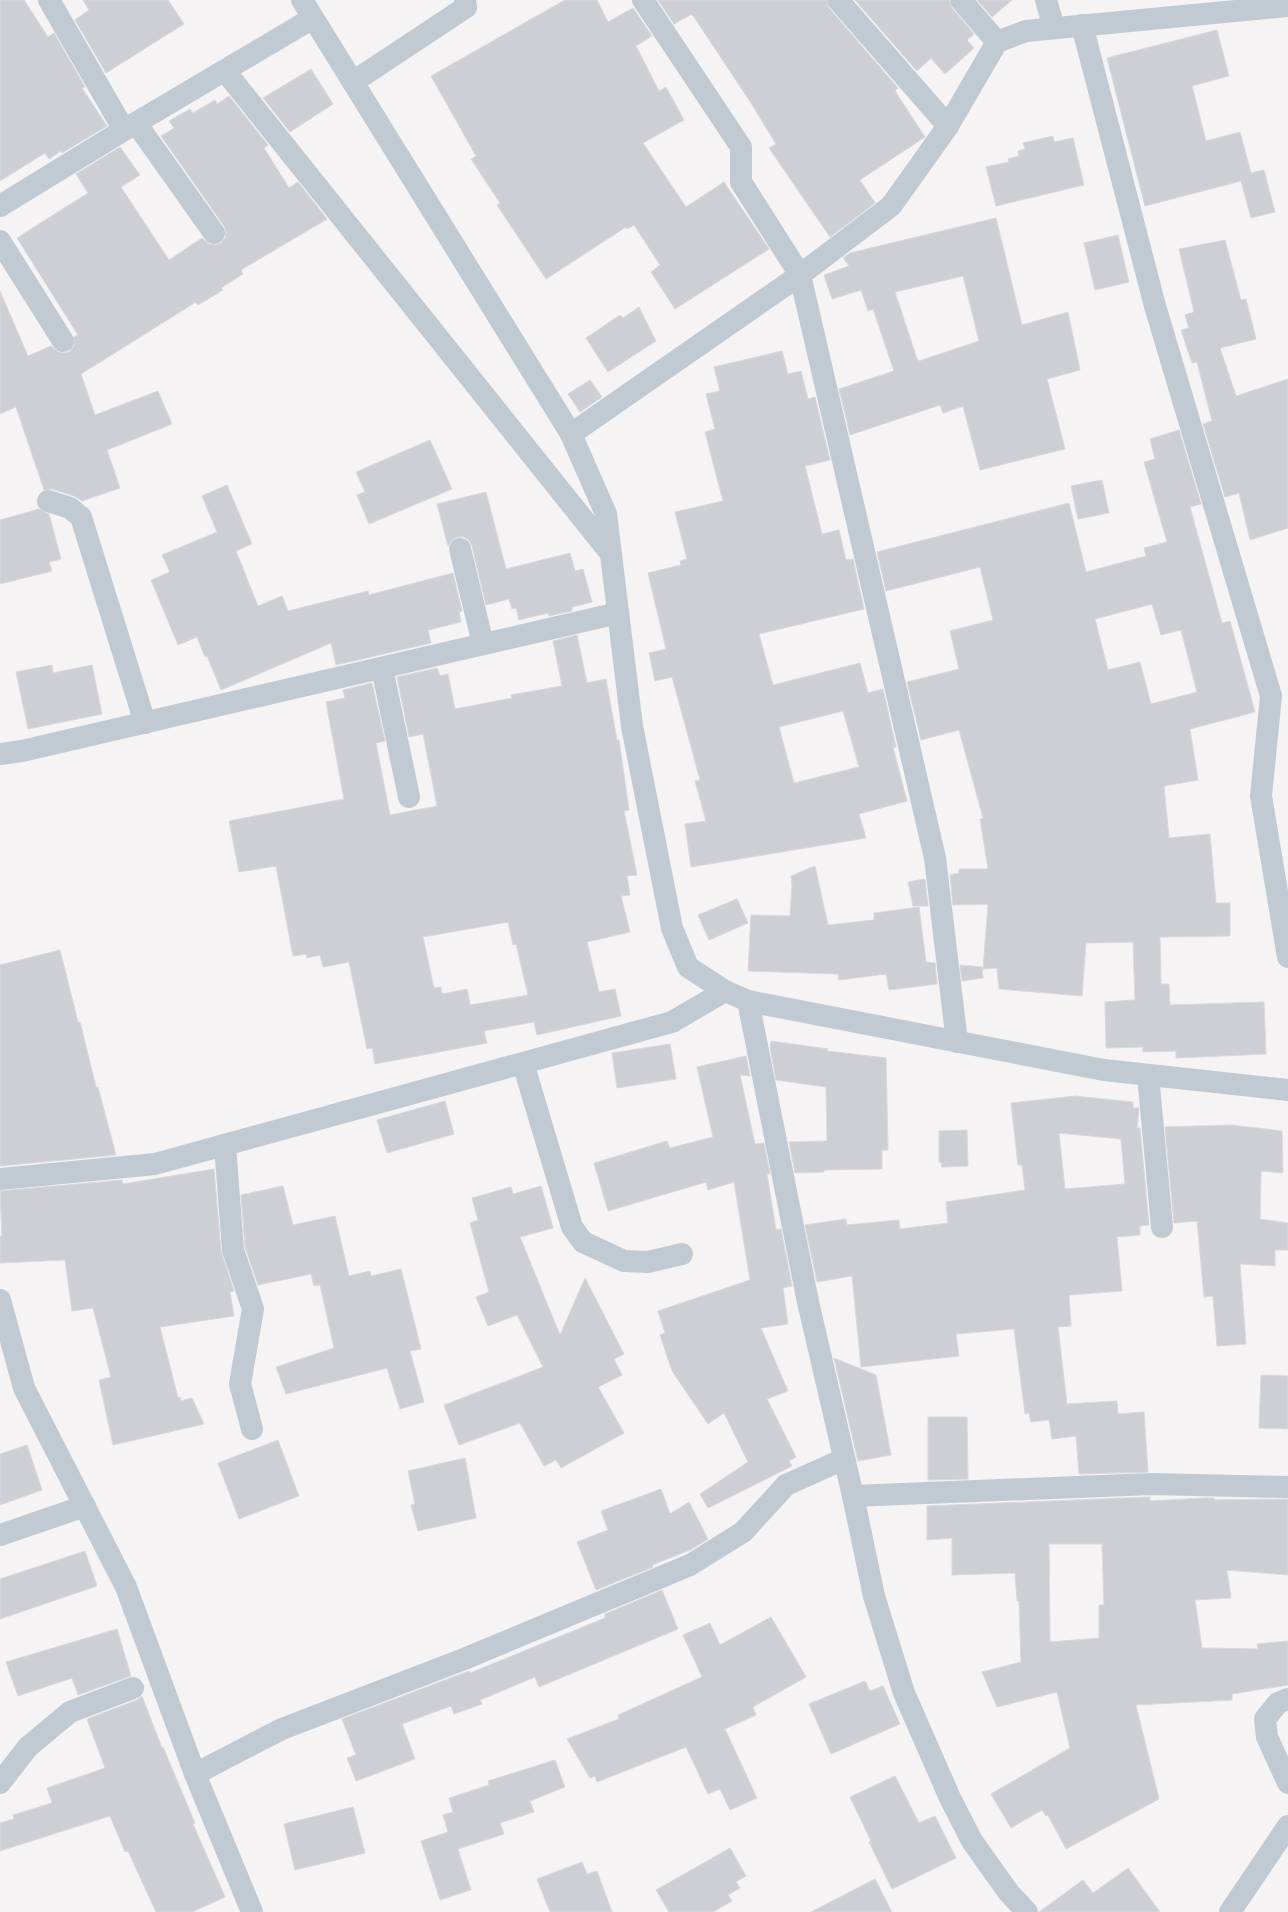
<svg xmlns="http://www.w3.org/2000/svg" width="1288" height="1912" font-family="Arial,sans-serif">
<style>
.building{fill:#cdcfd5;stroke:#d7d9de;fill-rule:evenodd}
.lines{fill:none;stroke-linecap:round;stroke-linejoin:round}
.minor{stroke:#c1cad2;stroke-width:22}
</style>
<rect width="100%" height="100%" fill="#f5f3f3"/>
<!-- building -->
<g class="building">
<path d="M 0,0 L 24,0 L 48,37 L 54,33 L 85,87 L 82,88 L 107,126 L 62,153 L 61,151 L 49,159 L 45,153 L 0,181 Z"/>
<path d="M 83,0 L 168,0 L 184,24 L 106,73 L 75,20 L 89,10 Z"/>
<path d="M 565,0 L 597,0 L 608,22 L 633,8 L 652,36 L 636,46 L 659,91 L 666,87 L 684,120 L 643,143 L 686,207 L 724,182 L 769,249 L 675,309 L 651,272 L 660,265 L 634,225 L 627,229 L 626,227 L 546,279 L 497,205 L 500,203 L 471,159 L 476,156 L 431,76 Z"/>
<path d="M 658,0 L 826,0 L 829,8 L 898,88 L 895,91 L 925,137 L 860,180 L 875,203 L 830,237 L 769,148 L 776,144 L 751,103 L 692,14 L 674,24 Z"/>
<path d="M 855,0 L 949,0 L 952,8 L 974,34 L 967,40 L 974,48 L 945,74 L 931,58 L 917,71 Z"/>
<path d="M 977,0 L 1012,0 L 992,17 Z"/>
<path d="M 1217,30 L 1229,76 L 1192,86 L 1206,141 L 1240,132 L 1251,173 L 1264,170 L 1275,212 L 1251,218 L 1241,181 L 1145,206 L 1107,58 Z"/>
<path d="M 311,69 L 333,104 L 290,132 L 263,98 Z"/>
<path d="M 229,96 L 268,145 L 264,148 L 289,188 L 298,182 L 327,219 L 241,270 L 243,274 L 221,288 L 223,290 L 198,305 L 196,302 L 81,374 L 95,415 L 158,391 L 172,424 L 107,450 L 120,488 L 82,501 L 74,496 L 52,489 L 44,490 L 16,407 L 0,414 L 0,291 L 28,356 L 51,346 L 58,352 L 63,353 L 69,352 L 74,346 L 74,337 L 78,335 L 17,238 L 88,193 L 76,174 L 120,147 L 140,175 L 121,187 L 169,260 L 202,238 L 209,244 L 216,245 L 221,243 L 225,238 L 226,231 L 224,226 L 161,136 L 174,128 L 169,121 L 190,109 L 193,113 L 215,100 L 217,104 Z"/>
<path d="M 1053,136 L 1054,142 L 1073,138 L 1084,185 L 996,206 L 986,167 L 1009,162 L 1008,159 L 1019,156 L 1018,151 L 1025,149 L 1023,143 Z"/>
<path d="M 996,218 L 1022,325 L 1068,312 L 1080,370 L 1047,379 L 1065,449 L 980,470 L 963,406 L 943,413 L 940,405 L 850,435 L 839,389 L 894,371 L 873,309 L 868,311 L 861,290 L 832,299 L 824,275 L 849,266 L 843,258 L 850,253 ZM 963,276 L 979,341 L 919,361 L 917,359 L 895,292 Z"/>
<path d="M 1118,235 L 1129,282 L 1095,290 L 1084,243 Z"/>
<path d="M 1225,240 L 1241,300 L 1246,299 L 1256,339 L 1220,348 L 1236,396 L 1288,379 L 1288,528 L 1250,540 L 1239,493 L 1225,497 L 1203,424 L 1212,421 L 1197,362 L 1192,363 L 1181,330 L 1189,328 L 1185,315 L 1194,312 L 1179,249 Z"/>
<path d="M 639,307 L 656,341 L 608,372 L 586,338 L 620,315 L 623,318 Z"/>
<path d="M 782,351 L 788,374 L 801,371 L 808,399 L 815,397 L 830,460 L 805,466 L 822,534 L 839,530 L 846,560 L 853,559 L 864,609 L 759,634 L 773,685 L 860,663 L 868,693 L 883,689 L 896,747 L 893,747 L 907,801 L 859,814 L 866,838 L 691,867 L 685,824 L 706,821 L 695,781 L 700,780 L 672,677 L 655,681 L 649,653 L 666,649 L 648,573 L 681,565 L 680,561 L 687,559 L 675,512 L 723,501 L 705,432 L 715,429 L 706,394 L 720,391 L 714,367 ZM 843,711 L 859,767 L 794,783 L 779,727 Z"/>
<path d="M 590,380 L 602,397 L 580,412 L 568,394 Z"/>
<path d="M 1179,430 L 1201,504 L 1190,507 L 1222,623 L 1230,621 L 1255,712 L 1190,729 L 1198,780 L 1164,786 L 1169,838 L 1210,834 L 1216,903 L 1230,903 L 1230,936 L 1160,937 L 1161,984 L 1169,984 L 1170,1005 L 1264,1002 L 1266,1054 L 1176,1058 L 1176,1051 L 1143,1052 L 1143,1047 L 1106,1048 L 1105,1002 L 1135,1000 L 1133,942 L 1086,943 L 1082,996 L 999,989 L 997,968 L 983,969 L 988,904 L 953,905 L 950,875 L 959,873 L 959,869 L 988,869 L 980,819 L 983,818 L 959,730 L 921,740 L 907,682 L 959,669 L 950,631 L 993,620 L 980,567 L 886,591 L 877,552 L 1069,503 L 1086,572 L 1146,556 L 1144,548 L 1167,542 L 1144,462 L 1155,459 L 1150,439 ZM 1152,604 L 1161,635 L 1181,630 L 1197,692 L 1151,704 L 1140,662 L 1108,670 L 1095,619 Z"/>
<path d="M 430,440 L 452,489 L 369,524 L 357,495 L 365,492 L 356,472 Z"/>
<path d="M 1102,480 L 1109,513 L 1078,519 L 1071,486 Z"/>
<path d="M 227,485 L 252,544 L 236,551 L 258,606 L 282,596 L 288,611 L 368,591 L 369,595 L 453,573 L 462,611 L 459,612 L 461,622 L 428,630 L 431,643 L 336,665 L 331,643 L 221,690 L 207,656 L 205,657 L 197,637 L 178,645 L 151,580 L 170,572 L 162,555 L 217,532 L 202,496 Z"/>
<path d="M 486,492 L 506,569 L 570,553 L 575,571 L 583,569 L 592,602 L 572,607 L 572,611 L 549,616 L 548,613 L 519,620 L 516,608 L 512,609 L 509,599 L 486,605 L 472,546 L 469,540 L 464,537 L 457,537 L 452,540 L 448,546 L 437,504 Z"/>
<path d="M 39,509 L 49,514 L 61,559 L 49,562 L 52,571 L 0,584 L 0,520 Z"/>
<path d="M 577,635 L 587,683 L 606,679 L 617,740 L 619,740 L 629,810 L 624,811 L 637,875 L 627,876 L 630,895 L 621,896 L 630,932 L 587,942 L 599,992 L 615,989 L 621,1016 L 537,1035 L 534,1022 L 484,1031 L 487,1043 L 375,1064 L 372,1048 L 367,1049 L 349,962 L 323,967 L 320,955 L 307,958 L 306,954 L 293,956 L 276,866 L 239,872 L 229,821 L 344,799 L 326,702 L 345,698 L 343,690 L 372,683 L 385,741 L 376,743 L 390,815 L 437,806 L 423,734 L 409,737 L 397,677 L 437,668 L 440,676 L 448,674 L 455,709 L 512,698 L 511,695 L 562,686 L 553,641 ZM 508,922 L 513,945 L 516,944 L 528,995 L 470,1005 L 467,989 L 442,994 L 441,987 L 434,988 L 423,937 Z"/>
<path d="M 52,665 L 53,673 L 92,665 L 102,714 L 28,729 L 16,672 Z"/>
<path d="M 815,866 L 828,925 L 874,920 L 874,913 L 919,907 L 926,962 L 935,963 L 937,984 L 889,990 L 886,974 L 839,980 L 838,974 L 748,971 L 751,915 L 790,916 L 792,885 L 791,876 Z"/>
<path d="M 925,879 L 928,906 L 913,906 L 908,882 Z"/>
<path d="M 737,899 L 748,923 L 709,940 L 698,915 Z"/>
<path d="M 60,950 L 78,1022 L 80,1022 L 96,1087 L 98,1087 L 116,1155 L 0,1166 L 0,965 Z"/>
<path d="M 960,965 L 982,967 L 983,978 L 962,981 Z"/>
<path d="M 771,1041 L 828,1049 L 827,1051 L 886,1058 L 888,1150 L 882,1150 L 882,1169 L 824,1170 L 824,1172 L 795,1173 L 789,1142 L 827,1141 L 826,1087 L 776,1080 L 770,1047 Z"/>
<path d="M 670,1044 L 676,1079 L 617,1088 L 612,1053 Z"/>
<path d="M 746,1056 L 750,1076 L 740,1075 L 755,1144 L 764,1143 L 770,1174 L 767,1174 L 776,1230 L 781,1229 L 792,1286 L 783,1288 L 788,1324 L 761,1328 L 788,1391 L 767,1399 L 796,1457 L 789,1461 L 792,1466 L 708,1508 L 700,1494 L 748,1462 L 724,1413 L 708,1424 L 672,1371 L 660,1335 L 665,1333 L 658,1311 L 750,1280 L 734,1182 L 708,1190 L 706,1182 L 608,1211 L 594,1163 L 667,1141 L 670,1148 L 713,1137 L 697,1067 Z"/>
<path d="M 1075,1096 L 1133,1102 L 1133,1108 L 1139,1108 L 1137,1128 L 1140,1128 L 1149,1225 L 1140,1226 L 1140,1235 L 1117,1237 L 1122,1291 L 1069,1295 L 1071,1326 L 1058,1327 L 1067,1404 L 1117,1401 L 1118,1414 L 1144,1412 L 1148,1472 L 1079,1474 L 1076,1436 L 1052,1439 L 1049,1420 L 1031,1422 L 1029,1413 L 1025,1414 L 1014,1329 L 956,1334 L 959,1356 L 861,1367 L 852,1276 L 817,1282 L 805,1225 L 846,1219 L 847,1225 L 899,1220 L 900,1229 L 948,1223 L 946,1202 L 1025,1190 L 1022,1165 L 1018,1165 L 1011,1103 ZM 1059,1133 L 1121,1139 L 1125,1184 L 1065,1189 Z"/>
<path d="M 445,1101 L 454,1134 L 387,1153 L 377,1120 Z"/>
<path d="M 1232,1125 L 1282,1131 L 1283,1173 L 1261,1171 L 1260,1219 L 1288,1223 L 1288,1250 L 1275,1250 L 1275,1266 L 1240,1264 L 1246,1344 L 1217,1346 L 1213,1296 L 1204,1297 L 1197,1221 L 1174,1223 L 1165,1127 Z"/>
<path d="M 967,1130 L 968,1166 L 942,1167 L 941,1162 L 939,1162 L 939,1131 Z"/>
<path d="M 214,1169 L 221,1251 L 234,1291 L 230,1292 L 234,1316 L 160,1327 L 178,1398 L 180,1397 L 181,1401 L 192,1398 L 204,1424 L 113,1445 L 99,1380 L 111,1377 L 93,1308 L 72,1311 L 65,1260 L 0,1263 L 0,1236 L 2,1236 L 0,1191 L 122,1180 L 123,1184 Z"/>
<path d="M 283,1186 L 293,1225 L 335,1216 L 349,1276 L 370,1271 L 371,1276 L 401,1269 L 421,1349 L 410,1351 L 424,1402 L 400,1409 L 387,1368 L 286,1394 L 276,1367 L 334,1348 L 320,1285 L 314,1286 L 311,1274 L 258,1285 L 245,1247 L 241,1195 Z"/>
<path d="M 541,1186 L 553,1228 L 520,1237 L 560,1335 L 585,1278 L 624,1354 L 614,1359 L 622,1375 L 598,1387 L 624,1433 L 561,1468 L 556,1460 L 544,1466 L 520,1423 L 459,1445 L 444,1405 L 543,1367 L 517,1315 L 488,1326 L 476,1297 L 489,1292 L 470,1223 L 478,1220 L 472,1198 L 511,1187 L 513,1194 Z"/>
<path d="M 834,1358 L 876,1375 L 891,1455 L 858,1461 Z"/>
<path d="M 1261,1375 L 1288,1376 L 1288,1429 L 1259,1428 Z"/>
<path d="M 928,1417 L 967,1417 L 968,1479 L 928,1480 Z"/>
<path d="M 278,1440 L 299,1496 L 239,1519 L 218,1463 Z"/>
<path d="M 27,1445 L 42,1490 L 0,1505 L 0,1454 Z"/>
<path d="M 465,1458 L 476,1518 L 418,1531 L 411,1505 L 415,1504 L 408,1471 Z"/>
<path d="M 661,1489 L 670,1514 L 689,1502 L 708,1539 L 690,1550 L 652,1565 L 653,1567 L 596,1590 L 577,1542 L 608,1530 L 601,1511 Z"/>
<path d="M 1150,1497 L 1150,1501 L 1205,1498 L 1214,1498 L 1214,1500 L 1288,1499 L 1288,1575 L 1227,1570 L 1231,1598 L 1195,1600 L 1202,1648 L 1258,1649 L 1257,1644 L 1288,1641 L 1288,1685 L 1232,1694 L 1232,1700 L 1136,1705 L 1159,1799 L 1066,1849 L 1048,1815 L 1046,1816 L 1042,1810 L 1011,1828 L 991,1794 L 1070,1748 L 1057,1692 L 997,1707 L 982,1672 L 1021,1662 L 1019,1601 L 1017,1601 L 1015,1573 L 952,1575 L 952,1538 L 927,1540 L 927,1506 ZM 1049,1544 L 1102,1544 L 1104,1605 L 1099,1605 L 1099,1638 L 1050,1642 Z"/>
<path d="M 85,1551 L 97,1586 L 0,1619 L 0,1579 Z"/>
<path d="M 662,1590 L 678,1629 L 539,1687 L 535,1677 L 480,1700 L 482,1704 L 454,1714 L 451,1706 L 402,1724 L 415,1759 L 356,1781 L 347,1758 L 356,1755 L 342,1719 L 469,1671 L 470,1673 L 605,1618 L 605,1614 Z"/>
<path d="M 771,1617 L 806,1677 L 753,1707 L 756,1715 L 725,1729 L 757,1798 L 730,1810 L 720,1789 L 708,1794 L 686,1747 L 597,1782 L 595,1776 L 590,1778 L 567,1739 L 619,1719 L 618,1715 L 702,1677 L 683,1635 L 710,1623 L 720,1645 Z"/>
<path d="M 117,1629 L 131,1676 L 78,1695 L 72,1678 L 18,1696 L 6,1662 Z"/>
<path d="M 865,1681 L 870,1691 L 883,1686 L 900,1724 L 831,1754 L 809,1704 Z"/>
<path d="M 142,1696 L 162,1748 L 163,1747 L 195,1823 L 193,1824 L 225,1897 L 192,1912 L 156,1912 L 128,1851 L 125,1852 L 110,1816 L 0,1851 L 0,1823 L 14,1819 L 13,1815 L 52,1803 L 47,1788 L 105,1768 L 87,1719 L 137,1700 Z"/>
<path d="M 555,1760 L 565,1787 L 530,1801 L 534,1812 L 500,1823 L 504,1834 L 458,1849 L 471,1890 L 440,1900 L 421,1841 L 448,1832 L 443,1815 L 453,1812 L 449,1798 L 489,1785 L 488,1781 Z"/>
<path d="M 895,1776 L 919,1823 L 935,1816 L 956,1858 L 892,1889 L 869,1842 L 871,1841 L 850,1797 Z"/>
<path d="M 353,1807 L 365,1853 L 295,1870 L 284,1824 Z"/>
<path d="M 730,1848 L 746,1876 L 736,1882 L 740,1888 L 728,1895 L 732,1901 L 713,1912 L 669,1912 L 656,1890 Z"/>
<path d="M 582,1862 L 587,1874 L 597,1871 L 612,1912 L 550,1912 L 537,1879 Z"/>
<path d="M 1128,1868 L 1160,1912 L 1039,1912 L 1083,1880 L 1093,1893 Z"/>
<path d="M 875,1879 L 892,1912 L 811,1912 Z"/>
</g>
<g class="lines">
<!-- minor -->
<g class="minor">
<path d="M 49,0 L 124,130"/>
<path d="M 302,0 L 571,434 L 606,514 L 632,726 L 672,928 L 688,967 L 725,991 L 748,1001 L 1104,1070 L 1288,1090"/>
<path d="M 643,0 L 741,147 L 741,182 L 800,275 L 935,858 L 957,1042"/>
<path d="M 838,0 L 948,126"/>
<path d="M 961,0 L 997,42"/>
<path d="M 1046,0 L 1054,28"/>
<path d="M 1082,25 L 1155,306 L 1271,696 L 1261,796 L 1288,957"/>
<path d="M 225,71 L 611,554"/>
<path d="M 353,82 L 466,7 L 465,0"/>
<path d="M 136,123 L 214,233"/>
<path d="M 0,206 L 124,130 L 313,18"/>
<path d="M 0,241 L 63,341"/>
<path d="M 571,434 L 800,275 L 891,206 L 948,126 L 997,42 L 1026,31 L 1288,6"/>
<path d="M 48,501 L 70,508 L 81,517 L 145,723"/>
<path d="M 460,549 L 483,644"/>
<path d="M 382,668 L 409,797"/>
<path d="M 0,754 L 22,751 L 618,613"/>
<path d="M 748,1001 L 808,1302 L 853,1496 L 874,1596 L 904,1693 L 950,1798 L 972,1841 L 1009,1893 L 1027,1912"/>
<path d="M 523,1063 L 572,1227 L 583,1242 L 624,1261 L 648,1262 L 682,1254"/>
<path d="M 1148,1075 L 1162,1227"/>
<path d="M 225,1145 L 233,1250 L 253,1309 L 240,1384 L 252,1429"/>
<path d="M 0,1179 L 155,1164 L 672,1022 L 725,991"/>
<path d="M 0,1300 L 24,1388 L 126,1587 L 195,1774 L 252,1912"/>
<path d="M 853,1496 L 1151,1484 L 1288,1487"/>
<path d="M 0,1535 L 85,1506"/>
<path d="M 1288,1699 L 1278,1703 L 1265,1719 L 1267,1737 L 1288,1783"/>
<path d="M 195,1774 L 282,1729 L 464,1659 L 690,1565 L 743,1532 L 786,1485 L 844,1459"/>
<path d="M 0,1783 L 28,1747 L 70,1712 L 133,1688"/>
<path d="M 1230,1912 L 1288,1826"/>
</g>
</g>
</svg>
